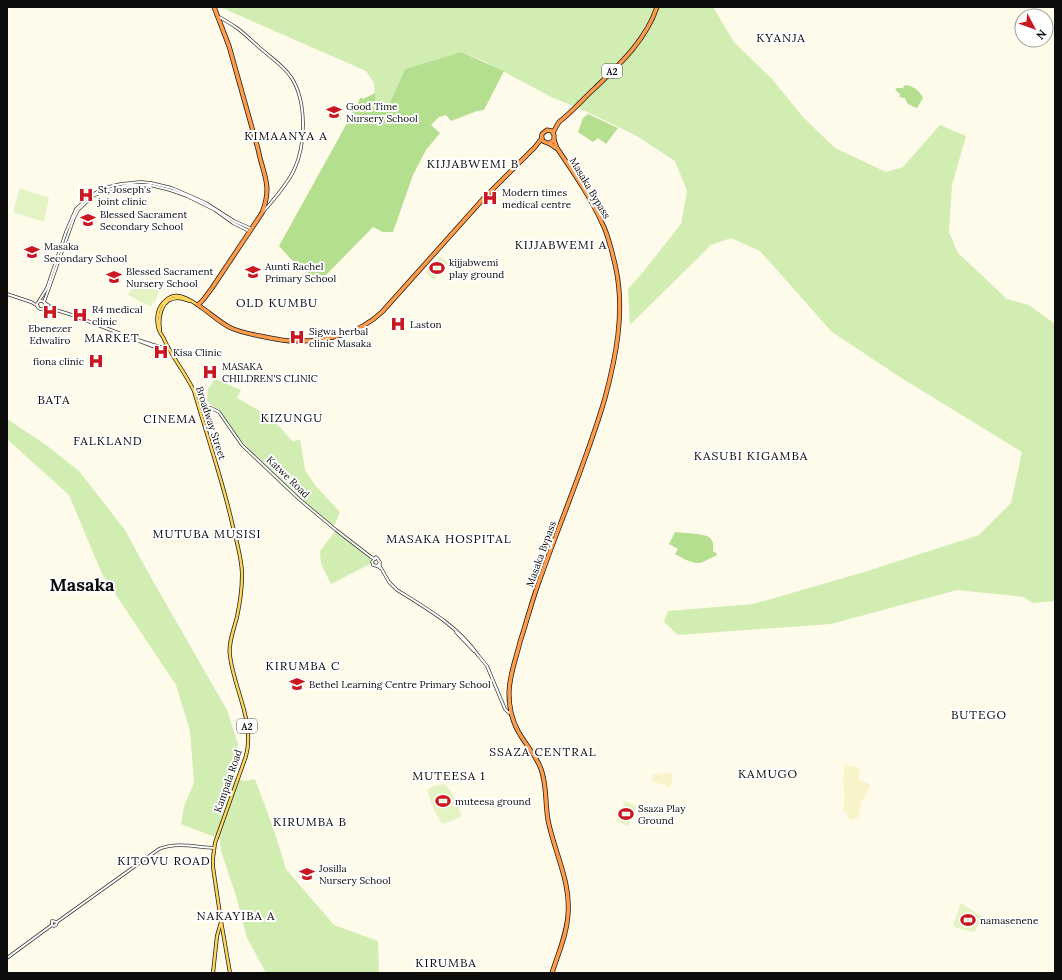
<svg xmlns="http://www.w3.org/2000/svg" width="1062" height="980" font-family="Lora,serif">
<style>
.farmland{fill:#f8f3c9}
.green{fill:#d1edb1}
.forest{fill:#b4df8f}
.pitch{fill:#e3f3c4}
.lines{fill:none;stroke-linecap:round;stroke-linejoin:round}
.minor-casing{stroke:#3f3f3f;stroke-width:3.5}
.major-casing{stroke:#1d1d1d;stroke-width:4}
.highway-casing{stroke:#1d1d1d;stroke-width:5}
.minor{stroke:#fff;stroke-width:2}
.major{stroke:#ffd55b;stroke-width:2.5}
.highway{stroke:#ff9b49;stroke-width:3.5}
.labels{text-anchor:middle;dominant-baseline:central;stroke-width:4;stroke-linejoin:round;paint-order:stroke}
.shield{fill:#fff;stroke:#555;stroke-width:1}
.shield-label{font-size:9px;font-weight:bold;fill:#0c0c0c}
.poi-label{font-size:10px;fill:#0c0c0c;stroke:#fff;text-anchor:start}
.street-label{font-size:10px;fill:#0c0c0c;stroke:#fff}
.quarter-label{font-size:12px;letter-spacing:1px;fill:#0c0c0c;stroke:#fff}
.town-label{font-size:18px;font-weight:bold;fill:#0c0c0c;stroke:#fff}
</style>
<rect width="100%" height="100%" fill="#fffbeb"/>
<!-- farmland -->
<g class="farmland">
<path d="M 845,765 L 860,768 L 858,779 L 871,785 L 862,801 L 858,818 L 850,820 L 847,814 L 843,810 L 845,800 L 843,781 Z"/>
<path d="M 671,773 L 673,778 L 670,787 L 652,781 L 653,774 Z"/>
</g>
<!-- green -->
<g class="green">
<path d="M 220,7 L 713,7 L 734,42 L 772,79 L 803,117 L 835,148 L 886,172 L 903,167 L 940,125 L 966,136 L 952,185 L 949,232 L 958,253 L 1007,299 L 1029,305 L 1055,324 L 1055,601 L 1032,603 L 1024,597 L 957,590 L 831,624 L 678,635 L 664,622 L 668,611 L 753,604 L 861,573 L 979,535 L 1011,503 L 1022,452 L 903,379 L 832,332 L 760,251 L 731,238 L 711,245 L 630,325 L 628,289 L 643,272 L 681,224 L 687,191 L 675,161 L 635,135 L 583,110 L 551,97 L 484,61 L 461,52 L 405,69 L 386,111 L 376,111 L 374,83 L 366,71 Z"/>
<path d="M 215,379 L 241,390 L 237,398 L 272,418 L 293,442 L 300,439 L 305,470 L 315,485 L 340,512 L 334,527 L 313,510 L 277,476 L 257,457 L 234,433 L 220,411 L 210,404 L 207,401 L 208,389 Z"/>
<path d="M 7,419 L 46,445 L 79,471 L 125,530 L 150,576 L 227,710 L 238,744 L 233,777 L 244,781 L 255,779 L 274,830 L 286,869 L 334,925 L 378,941 L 379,973 L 266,973 L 247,938 L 236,896 L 221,851 L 220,839 L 181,824 L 184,806 L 194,783 L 190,731 L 176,685 L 102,574 L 69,495 L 7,439 Z"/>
<path d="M 336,530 L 369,556 L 372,563 L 331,584 L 321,564 L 320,551 Z"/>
</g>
<!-- forest -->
<g class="forest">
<path d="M 461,52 L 504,71 L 484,110 L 477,111 L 451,121 L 446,115 L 439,117 L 431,125 L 440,133 L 426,150 L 413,175 L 393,232 L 383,232 L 373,227 L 326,275 C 323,275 319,276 316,276 C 302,273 288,256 279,246 L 336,143 L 361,97 L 363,99 L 375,93 L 376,110 L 386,111 L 405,69 Z"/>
<path d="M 906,85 C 915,87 919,90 923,98 L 917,108 C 910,105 907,105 905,98 L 899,97 L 900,94 L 895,90 L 897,88 L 903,88 L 904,86 Z"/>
<path d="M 588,114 L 618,128 L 606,144 L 598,138 L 593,142 L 578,132 L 583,118 Z"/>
<path d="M 675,532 C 683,533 702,533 709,537 C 713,539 714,547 713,552 L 717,553 L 716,556 C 711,557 708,560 703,562 C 695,566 682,558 675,554 L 678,549 L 669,544 Z"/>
</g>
<!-- pitch -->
<g class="pitch">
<path d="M 20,188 L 49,198 L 44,222 L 13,212 Z"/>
<path d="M 440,256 L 448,263 L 434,280 L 426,273 Z"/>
<path d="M 136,279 L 159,291 L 155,302 L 153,302 L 151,307 L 128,295 Z"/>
<path d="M 445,784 L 452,793 L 462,816 L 449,822 L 442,824 L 433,808 L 427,790 L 436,785 Z"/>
<path d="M 625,801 L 637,807 L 628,826 L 616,821 Z"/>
<path d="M 961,903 L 983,917 L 974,932 L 957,928 L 953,925 Z"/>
</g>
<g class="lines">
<!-- minor casing -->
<g class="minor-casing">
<g id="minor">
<path d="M 219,17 C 225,20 231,24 237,28 C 245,34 252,41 260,48 C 270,57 283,65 291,77 C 307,101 306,145 294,170 C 287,185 274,199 263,212"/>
<path d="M 7,294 L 31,302 L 38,306"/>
<path d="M 39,301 L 47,288 L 66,232 L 76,209 L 90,196 L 104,188 L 121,184 L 141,182 L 151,183 L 172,188 L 206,203 L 234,221 L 252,229"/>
<circle cx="41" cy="305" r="4"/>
<path d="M 44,302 L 74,218 L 78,210 L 93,196 L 104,191 L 115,188 L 128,185 L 150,185 L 170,190 L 187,196 L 215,210 L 233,223 L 249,231"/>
<path d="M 45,303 L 52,308"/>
<path d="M 44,307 L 53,309 L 72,315 L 134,339 L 160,349 L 168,348"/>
<path d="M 135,339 L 160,347 L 167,346"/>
<path d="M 200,411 L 211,408 L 219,412 L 242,445 L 299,499 L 336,530 L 371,557 L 375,559"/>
<path d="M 380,562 L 379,564 L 377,566 L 373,565 L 372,562 L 376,557 C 380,561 380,563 380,568"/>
<path d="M 377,566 L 381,568 L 389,582 L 397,590 C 426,608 458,626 478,655"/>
<path d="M 456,632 L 474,651"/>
<path d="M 478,655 L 487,666 L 505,709 L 509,713 L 511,712"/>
<path d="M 52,921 L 57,922 L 56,925 L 54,926 L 52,925 Z"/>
<path d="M 57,922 L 159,849 C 177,842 195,847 214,848"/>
<path d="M 7,958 L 52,925"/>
</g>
</g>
<!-- major casing -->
<g class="major-casing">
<g id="major">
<path d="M 198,305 C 188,299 176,290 165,301 C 158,307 156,317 158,326 C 158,330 161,334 163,337 C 171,356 185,372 194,391 C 207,436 223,481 233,527 C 237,543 242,559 242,575 C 242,589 240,603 237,617 C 234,629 228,643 230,656 C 234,689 255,722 246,756 L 215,843 L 213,858 L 213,867 L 221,921 L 230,973"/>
<path d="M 160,330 C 158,317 161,298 178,298 C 182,298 186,300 190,301"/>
<path d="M 213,973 L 217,936 L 221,922"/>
</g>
</g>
<!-- highway casing -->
<g class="highway-casing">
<g id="highway">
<path d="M 214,7 L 229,46 L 258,149 C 263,175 273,185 262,213 L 212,288 L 203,300 L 198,305 C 209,312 219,322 231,328 C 240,332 250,334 260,336 C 271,338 283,341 294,341 C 325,342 359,334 382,312 L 484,198 L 535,147 L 542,138"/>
<path d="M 553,133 L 556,127 L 559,122 C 572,112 583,99 595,88 C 620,64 646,40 657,7"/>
<path d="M 550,143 L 554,140 L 554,135 L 552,131 L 547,130 L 542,134 C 540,143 545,141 550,144 C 552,145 554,147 556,148"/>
<path d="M 552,973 C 558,954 567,934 568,914 C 571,882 554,851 548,820 C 545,803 547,785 541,769 C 536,755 525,744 518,731 C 512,720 509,706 509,693 C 509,676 516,659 520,642 C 527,621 532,600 540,579 C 561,519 587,460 605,398 C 616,357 625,312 616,269 C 615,263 613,257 612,252 C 609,242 607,232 602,223 C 590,196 573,172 557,148 L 554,140"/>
</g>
</g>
<!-- minor -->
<use href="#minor" class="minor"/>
<!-- major -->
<use href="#major" class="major"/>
<!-- highway -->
<use href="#highway" class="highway"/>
</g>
<!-- icons -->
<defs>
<g id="school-bare" transform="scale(1.2)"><path d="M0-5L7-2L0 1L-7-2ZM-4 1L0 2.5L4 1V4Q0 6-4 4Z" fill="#c91822" stroke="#fff" stroke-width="2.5" paint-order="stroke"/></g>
<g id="hospital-bare" transform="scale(1.2)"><path d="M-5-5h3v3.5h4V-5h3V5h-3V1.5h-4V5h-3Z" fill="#c91822" stroke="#fff" stroke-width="2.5" paint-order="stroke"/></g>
<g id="stadium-bare" transform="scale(1.2)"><path d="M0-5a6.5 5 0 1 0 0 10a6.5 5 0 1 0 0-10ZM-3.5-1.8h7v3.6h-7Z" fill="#c91822" stroke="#fff" stroke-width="2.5" paint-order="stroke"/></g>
</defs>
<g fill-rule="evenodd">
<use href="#school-bare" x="334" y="112"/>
<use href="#hospital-bare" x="86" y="195"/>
<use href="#hospital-bare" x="490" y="198"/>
<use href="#school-bare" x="88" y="220"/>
<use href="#school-bare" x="32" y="252"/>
<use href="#stadium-bare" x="437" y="268"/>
<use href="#school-bare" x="253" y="272"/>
<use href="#school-bare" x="114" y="277"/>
<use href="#hospital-bare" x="50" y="312"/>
<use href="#hospital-bare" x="80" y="315"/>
<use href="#hospital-bare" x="398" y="324"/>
<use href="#hospital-bare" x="297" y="337"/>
<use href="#hospital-bare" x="161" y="352"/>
<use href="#hospital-bare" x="96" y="361"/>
<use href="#hospital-bare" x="210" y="372"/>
<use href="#school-bare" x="297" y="684"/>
<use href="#stadium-bare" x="443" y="801"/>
<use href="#stadium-bare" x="626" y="814"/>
<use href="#school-bare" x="307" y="874"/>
<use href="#stadium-bare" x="968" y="920"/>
</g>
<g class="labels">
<!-- shield labels -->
<g class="shield">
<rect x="602" y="64" width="20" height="14" rx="3"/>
<rect x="237" y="719" width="20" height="14" rx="3"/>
</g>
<g class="shield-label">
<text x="612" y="71">A2</text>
<text x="247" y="726">A2</text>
</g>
<!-- poi labels -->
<g class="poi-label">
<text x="346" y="106">Good Time<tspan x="346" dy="12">Nursery School</tspan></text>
<text x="98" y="189">St, Joseph's<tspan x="98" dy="12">joint clinic</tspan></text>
<text x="502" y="192">Modern times<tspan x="502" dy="12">medical centre</tspan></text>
<text x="100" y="214">Blessed Sacrament<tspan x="100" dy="12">Secondary School</tspan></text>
<text x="44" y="246">Masaka<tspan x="44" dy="12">Secondary School</tspan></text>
<text x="449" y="262">kijjabwemi<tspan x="449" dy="12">play ground</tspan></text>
<text x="265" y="266">Aunti Rachel<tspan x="265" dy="12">Primary School</tspan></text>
<text x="126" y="271">Blessed Sacrament<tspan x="126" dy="12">Nursery School</tspan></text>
<text x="92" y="309">R4 medical<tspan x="92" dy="12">clinic</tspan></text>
<text x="410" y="324">Laston</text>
<text x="50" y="328" text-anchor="middle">Ebenezer<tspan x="50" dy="12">Edwaliro</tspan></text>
<text x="309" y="331">Sigwa herbal<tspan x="309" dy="12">clinic Masaka</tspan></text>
<text x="173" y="352">Kisa Clinic</text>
<text x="84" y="361" text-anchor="end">fiona clinic</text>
<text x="222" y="366">MASAKA<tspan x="222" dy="12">CHILDREN'S CLINIC</tspan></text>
<text x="309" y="684">Bethel Learning Centre Primary School</text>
<text x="455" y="801">muteesa ground</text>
<text x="638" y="808">Ssaza Play<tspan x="638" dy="12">Ground</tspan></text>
<text x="319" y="868">Josilla<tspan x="319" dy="12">Nursery School</tspan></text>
<text x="980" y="920">namasenene</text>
</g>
<!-- street labels -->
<g class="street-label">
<text transform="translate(590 188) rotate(59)">Masaka Bypass</text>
<text transform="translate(211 423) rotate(72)">Broadway Street</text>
<text transform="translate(288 477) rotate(44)">Katwe Road</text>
<text transform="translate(541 554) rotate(-70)">Masaka Bypass</text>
<text transform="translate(228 781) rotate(-71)">Kampala Road</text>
</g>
<!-- quarter labels -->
<g class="quarter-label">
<text x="781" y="37">KYANJA</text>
<text x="286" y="135">KIMAANYA A</text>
<text x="473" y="163">KIJJABWEMI B</text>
<text x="561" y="244">KIJJABWEMI A</text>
<text x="277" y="302">OLD KUMBU</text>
<text x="112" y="337">MARKET</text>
<text x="54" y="399">BATA</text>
<text x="292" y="417">KIZUNGU</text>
<text x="170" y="418">CINEMA</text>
<text x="108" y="440">FALKLAND</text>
<text x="751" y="455">KASUBI KIGAMBA</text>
<text x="207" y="533">MUTUBA MUSISI</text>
<text x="449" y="538">MASAKA HOSPITAL</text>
<text x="303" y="665">KIRUMBA C</text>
<text x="979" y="714">BUTEGO</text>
<text x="543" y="751">SSAZA CENTRAL</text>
<text x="768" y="773">KAMUGO</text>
<text x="449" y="775">MUTEESA 1</text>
<text x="310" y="821">KIRUMBA B</text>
<text x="164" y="860">KITOVU ROAD</text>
<text x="236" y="915">NAKAYIBA A</text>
<text x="446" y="962">KIRUMBA</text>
</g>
<!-- town labels -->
<g class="town-label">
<text x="82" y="584">Masaka</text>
</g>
</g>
<!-- border -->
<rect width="1062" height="980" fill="none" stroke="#0c0c0c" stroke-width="16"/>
<!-- north arrow -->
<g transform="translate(1034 28) rotate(131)"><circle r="19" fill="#ffffff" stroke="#9e9e9e"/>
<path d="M0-3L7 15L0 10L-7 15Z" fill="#c91822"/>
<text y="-6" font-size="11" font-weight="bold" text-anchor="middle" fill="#0c0c0c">N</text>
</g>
</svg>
